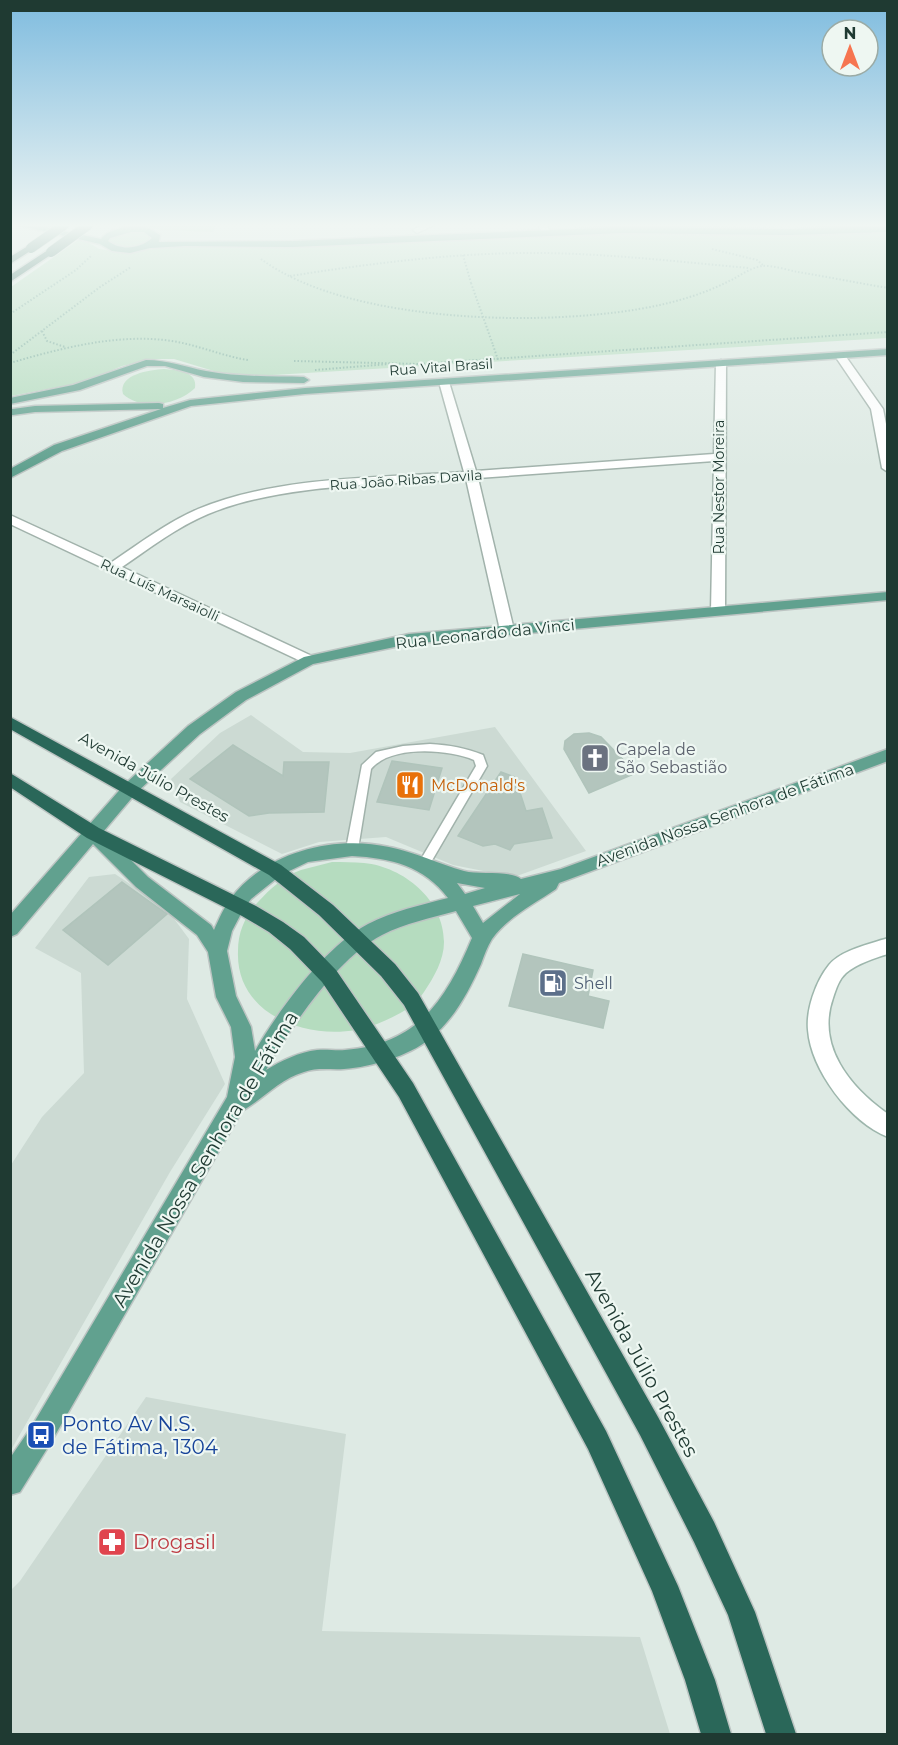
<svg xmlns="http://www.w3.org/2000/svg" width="898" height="1745" font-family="Montserrat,sans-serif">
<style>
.built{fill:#ccdad3}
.green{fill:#b5dcbf}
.building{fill:#b3c5bd;stroke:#b0c4bb;stroke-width:1.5}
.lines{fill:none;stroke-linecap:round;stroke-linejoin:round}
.lane-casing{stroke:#a1b2ab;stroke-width:3}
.street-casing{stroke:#a1b2ab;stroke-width:3}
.secondary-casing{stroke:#9db6ac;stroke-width:3}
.primary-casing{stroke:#bcc4c2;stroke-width:3}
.highway-casing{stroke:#bcc4c2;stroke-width:3}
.path{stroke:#7daf9e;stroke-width:2;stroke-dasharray:1.5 2;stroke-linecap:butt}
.lane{fill:#fff;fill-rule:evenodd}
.street{fill:#fff;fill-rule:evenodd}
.secondary{fill:#fff;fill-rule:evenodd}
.primary{fill:#61a18f;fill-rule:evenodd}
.highway{fill:#2a6759;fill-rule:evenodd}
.highway-bridge-casing{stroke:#bcc4c2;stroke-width:11;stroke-linecap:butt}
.path-bridge{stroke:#7daf9e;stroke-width:2;stroke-dasharray:1.5 2;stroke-linecap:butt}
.highway-bridge{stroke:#2a6759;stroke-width:10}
.labels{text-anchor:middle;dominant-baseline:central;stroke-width:4.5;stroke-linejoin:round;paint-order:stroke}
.far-street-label{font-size:14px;fill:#1f3a32;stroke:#eef7f2}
.street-label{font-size:16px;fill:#1f3a32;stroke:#eef7f2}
.worship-label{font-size:16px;fill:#5b616d;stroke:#eef7f2;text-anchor:start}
.food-label{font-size:16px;fill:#c56008;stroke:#eef7f2;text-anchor:start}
.service-label{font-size:16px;fill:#4e5e75;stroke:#eef7f2;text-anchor:start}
.near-street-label{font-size:20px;fill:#1f3a32;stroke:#eef7f2}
.near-transit-label{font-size:20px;fill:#164399;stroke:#eef7f2;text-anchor:start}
.near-health-label{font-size:20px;fill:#be3a42;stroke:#eef7f2;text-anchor:start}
</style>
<rect width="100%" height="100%" fill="#deeae4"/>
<!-- built -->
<g class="built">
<path d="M 251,715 L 303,752 L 350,753 L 495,727 L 586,851 L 514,877 L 453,865 L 386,837 L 319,842 L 282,854 L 180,802 L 171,779 L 220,733 Z"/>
<path d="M 115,874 L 166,908 L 189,939 L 187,999 L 225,1084 L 170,1172 L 11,1450 L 11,1165 L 42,1117 L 84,1073 L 81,973 L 35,948 L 89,877 Z"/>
<path d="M 146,1397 L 346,1434 L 322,1631 L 640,1637 L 670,1734 L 11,1734 L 11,1590 L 20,1581 Z"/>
</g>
<!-- green -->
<g class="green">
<path d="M 116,225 L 216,225 L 213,232 L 165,230 Z"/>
<path d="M 127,231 L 148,232 L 153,239 C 136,248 125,248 107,243 L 108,237 Z"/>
<path d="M 887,232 L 887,338 L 273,375 L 244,376 L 217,372 L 174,359 L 154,359 L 122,366 L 84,382 L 11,396 L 11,287 L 81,238 L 99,249 L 121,252 L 189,246 L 287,247 L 590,234 Z"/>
<path d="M 164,369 C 176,370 198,371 195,388 C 178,405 141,411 123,394 C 118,374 150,370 164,369 Z"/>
<path d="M 332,862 C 343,862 354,862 364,863 C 404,867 444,900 444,942 C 444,960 434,977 424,992 C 414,1008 394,1017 377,1024 C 322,1046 235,1021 238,951 C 238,932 245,916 258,902 C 270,889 284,876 301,870 C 311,867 322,865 332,862 Z"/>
</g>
<!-- building -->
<g class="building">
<path d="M 589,733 L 601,737 L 636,773 L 589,793 L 564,749 L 565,741 L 574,734 Z"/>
<path d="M 233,745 L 283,776 L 284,762 L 329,762 L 324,812 L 269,813 L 249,816 L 190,779 Z"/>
<path d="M 392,761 L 442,768 L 429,810 L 377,802 Z"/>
<path d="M 501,772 L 515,777 L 526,811 L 542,808 L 552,838 L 514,844 L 510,850 L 495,844 L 483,846 L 458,836 Z"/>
<path d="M 122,882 L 167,914 L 108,965 L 63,930 Z"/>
<path d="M 523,954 L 593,970 L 588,996 L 609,1001 L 603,1028 L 509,1006 Z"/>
</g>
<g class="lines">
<!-- lane casing -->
<g class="lane-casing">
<path id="lane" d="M 430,744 C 449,745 466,748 483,755 L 487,766 L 427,869 L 419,869 L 417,866 L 476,766 L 474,760 C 448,749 391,745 371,769 L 358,849 L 356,852 L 348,852 L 346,849 L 362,765 L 376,752 L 403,746 Z"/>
</g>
<!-- street casing -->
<g class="street-casing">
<g id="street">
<path d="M 840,353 L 844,354 L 883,409 L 888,434 L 888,472 L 882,468 L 871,409 L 835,356 Z"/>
<path d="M 721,360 L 726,363 L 725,611 L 718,615 L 711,611 L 714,461 L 478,478 L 514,630 L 507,635 L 500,630 L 466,479 C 386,485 283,483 208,514 C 177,527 150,548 122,567 L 314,657 L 316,660 L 309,665 L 10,524 L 10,515 L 112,562 C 140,543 166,523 198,509 C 277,476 379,478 464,472 L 439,382 L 444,379 L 449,382 L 476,471 L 714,454 L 716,363 Z"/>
</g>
</g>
<!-- secondary casing -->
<g class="secondary-casing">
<g id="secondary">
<path d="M 422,225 L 434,225 L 417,233 L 413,230 Z"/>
<path d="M 538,225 L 546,225 L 551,233 L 544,235 Z"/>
<path d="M 888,938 L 888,954 C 874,958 857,964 846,973 C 839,979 836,989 833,998 C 816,1046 850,1087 888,1114 L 888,1137 C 850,1122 811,1070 808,1030 C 806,1009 816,981 829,965 C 841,950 870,944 888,938 Z"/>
</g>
</g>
<!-- primary casing -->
<g class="primary-casing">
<g id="primary">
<path d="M 17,225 L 34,225 L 101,239 C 108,228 135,224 147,228 C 152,229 156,233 160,235 L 159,242 L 293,241 L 622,227 L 789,229 L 888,226 L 888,232 L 789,235 L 622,233 L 293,247 L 185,246 L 150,248 L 130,253 L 112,251 L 100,244 ZM 131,232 L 144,232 L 152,238 C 140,249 121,251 108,241 L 110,238 Z"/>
<path d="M 888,349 L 888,355 L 305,394 L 191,406 L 62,451 L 10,478 L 10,469 L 54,445 L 161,409 L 35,412 L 13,415 L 10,415 L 10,409 L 13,409 L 35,406 L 159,403 L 163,404 L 163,408 L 190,400 L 305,388 Z"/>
<path d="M 146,360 C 168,360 185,367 206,371 C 238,377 271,376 304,377 L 309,380 L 304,383 L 243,382 L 204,377 L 165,366 L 147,366 L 80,390 L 10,404 L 10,398 L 73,385 Z"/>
<path d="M 888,592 L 888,600 L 409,644 L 313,664 L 246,700 L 200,734 L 136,793 L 103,832 L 148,877 L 211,925 L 214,930 C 219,919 224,907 231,898 C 267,851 335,835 389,847 C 415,852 439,864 464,871 C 479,875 511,870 521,879 L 561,869 L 888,749 L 888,761 L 559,883 L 556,889 C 534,904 508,917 492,939 C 487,947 484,956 481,964 C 468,993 454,1019 430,1039 C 408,1056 372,1067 344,1069 C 330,1070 318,1067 304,1072 C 280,1079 263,1099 242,1111 L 50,1444 L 20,1492 L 10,1495 L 10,1458 L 32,1426 L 227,1097 L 235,1057 L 231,1027 L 216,997 L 208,952 L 197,935 L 136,887 L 93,844 L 17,934 L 10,937 L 10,915 L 124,785 L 188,726 L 236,692 L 304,657 L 409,634 ZM 352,856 C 391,858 424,866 448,898 C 421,905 393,911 368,924 C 325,946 279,1010 255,1051 L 251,1027 L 236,996 L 227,951 L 232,931 L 243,910 L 251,899 L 281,875 L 308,862 ZM 457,883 L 485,888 L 465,894 ZM 520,894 L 483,923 L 473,906 ZM 456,911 L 472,938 C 446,1000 418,1044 345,1050 C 336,1051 327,1049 317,1050 C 299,1052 281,1061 266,1070 C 291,1027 337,958 382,935 C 405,923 431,918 456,911 Z"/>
</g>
</g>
<!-- highway casing -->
<g class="highway-casing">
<g id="highway">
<path d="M 28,246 L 35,248 L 10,264 L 10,257 Z"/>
<path d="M 48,250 L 55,252 L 10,282 L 10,275 Z"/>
<path d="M 10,717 L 281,865 L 333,905 L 395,964 L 418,993 L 658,1417 L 714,1522 L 755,1612 L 796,1734 L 766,1734 L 728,1615 L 694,1542 L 640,1435 L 404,1005 L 381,976 L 319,915 L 269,875 L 10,729 Z"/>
<path d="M 10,773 L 99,828 L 256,906 L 283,922 L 304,937 L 336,970 L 413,1083 L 606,1431 L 678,1586 L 715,1680 L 731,1734 L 701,1734 L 685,1680 L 652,1591 L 588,1449 L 399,1097 L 322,982 L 290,949 L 269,932 L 242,916 L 87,838 L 10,787 Z"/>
</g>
</g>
<!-- path -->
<g class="path">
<path d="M 712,249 L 757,260 L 764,266"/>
<path d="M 463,255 L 471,283"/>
<path d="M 261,259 C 350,325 555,328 660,305 C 682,300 705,293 725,283 C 737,278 749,268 762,266 C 773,265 787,270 798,272 C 828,277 858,283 888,288"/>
<path d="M 290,276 C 374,263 459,252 544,253 C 613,254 681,262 749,268"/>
<path d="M 10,314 L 76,270 L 92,255"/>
<path d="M 42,331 L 47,341 L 65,347"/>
<path d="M 493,345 L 498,360"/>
<path d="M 10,355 L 100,287 L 131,267"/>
<path d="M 294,361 L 419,364 L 888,332"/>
<path d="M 10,363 C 62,348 118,333 172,341 C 198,345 222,356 248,360"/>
<path d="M 315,370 L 389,364"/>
</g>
<!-- lane -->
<use href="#lane" class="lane"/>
<!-- street -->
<use href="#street" class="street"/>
<!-- secondary -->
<use href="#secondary" class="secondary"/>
<!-- primary -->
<use href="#primary" class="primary"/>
<!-- highway -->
<use href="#highway" class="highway"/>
<!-- highway-bridge casing -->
<g class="highway-bridge-casing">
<g id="highway-bridge">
<path d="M 31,248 L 64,225"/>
<path d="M 51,252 L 88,225"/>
</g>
</g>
<!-- path-bridge -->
<path class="path-bridge" d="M 471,283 L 493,345"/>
<!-- highway-bridge -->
<use href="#highway-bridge" class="highway-bridge"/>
</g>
<!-- sky -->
<linearGradient id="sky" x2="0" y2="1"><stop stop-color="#7fbcdf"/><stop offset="0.48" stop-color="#f0f6f3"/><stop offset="1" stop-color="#f0f6f3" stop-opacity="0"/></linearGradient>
<rect width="898" height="469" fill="url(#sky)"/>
<!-- icons -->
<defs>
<g id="church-square" transform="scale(1.5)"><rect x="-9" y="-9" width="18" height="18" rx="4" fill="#6b7280" stroke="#eef7f2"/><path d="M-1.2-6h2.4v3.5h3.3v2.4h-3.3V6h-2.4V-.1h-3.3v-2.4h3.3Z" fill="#fff"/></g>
<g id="restaurant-square" transform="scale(1.5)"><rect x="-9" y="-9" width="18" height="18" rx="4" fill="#e8710a" stroke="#eef7f2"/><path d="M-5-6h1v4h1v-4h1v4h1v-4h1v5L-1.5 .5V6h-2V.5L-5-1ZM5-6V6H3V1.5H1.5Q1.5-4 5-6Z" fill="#fff"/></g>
<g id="fuel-square" transform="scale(1.5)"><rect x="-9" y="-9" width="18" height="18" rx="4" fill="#5c6f8a" stroke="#eef7f2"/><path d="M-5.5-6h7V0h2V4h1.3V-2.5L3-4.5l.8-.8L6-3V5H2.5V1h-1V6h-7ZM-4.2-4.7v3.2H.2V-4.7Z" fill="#fff"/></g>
<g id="bus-square" transform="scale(1.5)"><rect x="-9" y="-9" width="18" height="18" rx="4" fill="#1a4fb4" stroke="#eef7f2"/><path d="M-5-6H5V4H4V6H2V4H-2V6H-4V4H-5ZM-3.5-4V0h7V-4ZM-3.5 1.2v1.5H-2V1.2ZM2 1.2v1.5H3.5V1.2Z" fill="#fff"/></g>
<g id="pharmacy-square" transform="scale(1.5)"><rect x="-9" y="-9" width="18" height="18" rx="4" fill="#e0444e" stroke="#eef7f2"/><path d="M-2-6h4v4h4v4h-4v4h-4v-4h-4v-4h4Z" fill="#fff"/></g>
</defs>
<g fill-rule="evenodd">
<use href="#church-square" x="595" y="758"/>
<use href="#restaurant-square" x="410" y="785"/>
<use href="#fuel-square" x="553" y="983"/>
<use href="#bus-square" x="41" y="1435"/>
<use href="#pharmacy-square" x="112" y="1542"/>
</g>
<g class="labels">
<!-- far-street labels -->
<g class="far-street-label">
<text transform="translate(441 367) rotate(-4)">Rua Vital Brasil</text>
<text transform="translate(406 480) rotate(-4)">Rua João Ribas Davila</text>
<text transform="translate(719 487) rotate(-90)">Rua Nestor Moreira</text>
<text transform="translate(160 590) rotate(25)">Rua Luís Marsaiolli</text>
</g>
<!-- street labels -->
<g class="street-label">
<text transform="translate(485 634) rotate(-6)">Rua Leonardo da Vinci</text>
<text transform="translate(154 777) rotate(29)">Avenida Júlio Prestes</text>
<text transform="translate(725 815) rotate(-20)">Avenida Nossa Senhora de Fátima</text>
</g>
<!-- worship labels -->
<g class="worship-label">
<text x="616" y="749">Capela de<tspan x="616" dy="18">São Sebastião</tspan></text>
</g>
<!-- food labels -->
<g class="food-label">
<text x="431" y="785">McDonald's</text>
</g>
<!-- service labels -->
<g class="service-label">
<text x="574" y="983">Shell</text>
</g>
<!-- near-street labels -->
<g class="near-street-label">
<text transform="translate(205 1159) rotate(-59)">Avenida Nossa Senhora de Fátima</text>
<text transform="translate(642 1363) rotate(61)">Avenida Júlio Prestes</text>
</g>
<!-- near-transit labels -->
<g class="near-transit-label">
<text x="62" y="1424">Ponto Av N.S.<tspan x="62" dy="23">de Fátima, 1304</tspan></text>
</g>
<!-- near-health labels -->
<g class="near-health-label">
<text x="133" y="1542">Drogasil</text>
</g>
</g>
<!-- border -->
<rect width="898" height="1745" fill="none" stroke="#1f3a32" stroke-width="24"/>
<!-- north arrow -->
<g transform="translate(850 48)"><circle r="28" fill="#eef7f2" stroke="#9baba5" stroke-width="1.5"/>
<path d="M0-4.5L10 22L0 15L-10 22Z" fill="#f67550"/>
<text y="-9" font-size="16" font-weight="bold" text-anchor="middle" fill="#1f3a32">N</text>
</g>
</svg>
